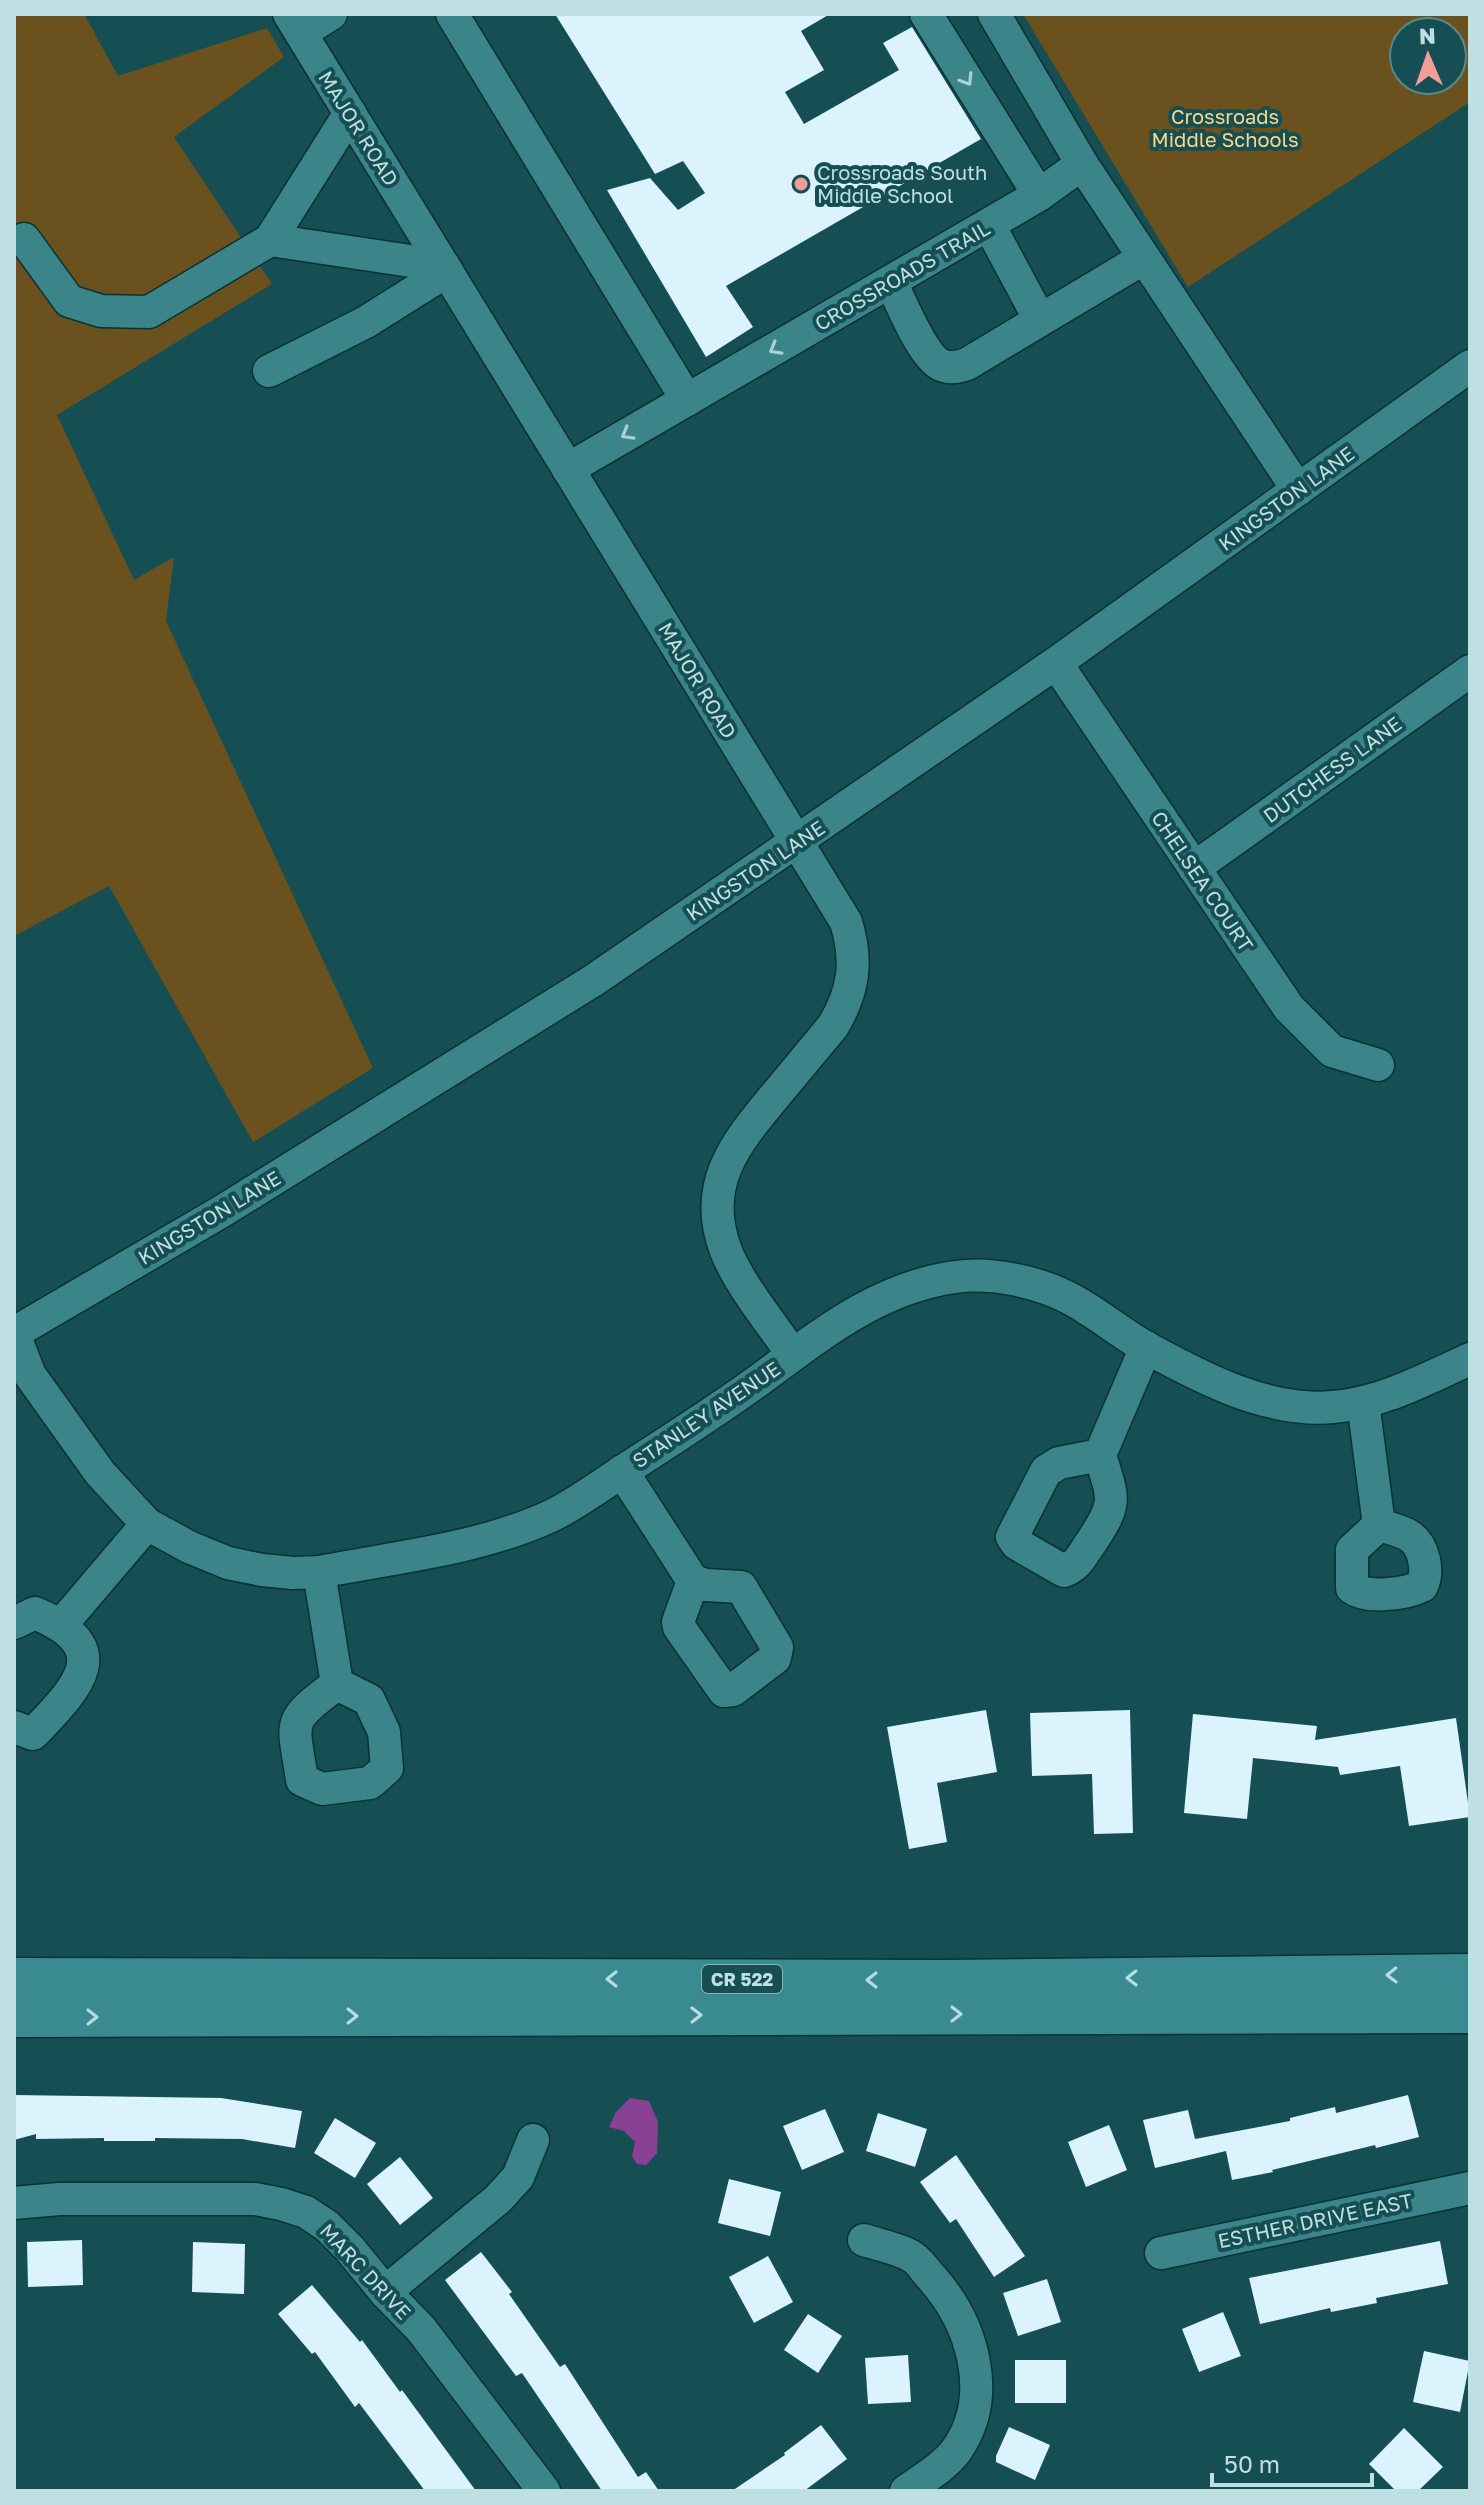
<svg xmlns="http://www.w3.org/2000/svg" width="1484" height="2505" font-family="'Golos Text',sans-serif">
<style>
.green{fill:#6a511e;fill-rule:evenodd}
.water{fill:#884194}
.building{fill:#daf3fc}
.lines{fill:none;stroke-linecap:round;stroke-linejoin:round}
.minor-casing{stroke:#093235;stroke-width:35}
.major-casing{stroke:#093235;stroke-width:43}
.minor{stroke:#3b8489;stroke-width:32}
.major{stroke:#398b91;stroke-width:40}
.oneway{stroke:#aad2d5}
.oneway2{stroke:#b7dcde}
.poi-dot{fill:#f59b98;stroke:#154f53;stroke-width:3}
.labels{text-anchor:middle;dominant-baseline:central;stroke-width:8;stroke-linejoin:round;paint-order:stroke}
.shield{fill:#154f53;stroke:#8bb4b7;stroke-width:2}
.shield-label{font-size:18px;font-weight:bold;fill:#bee0e2}
.park-label{font-size:20px;fill:#ffd588;stroke:#154f53}
.street-label{font-size:20px;fill:#bee0e2;stroke:#154f53}
.poi-label{font-size:20px;fill:#bee0e2;stroke:#154f53;text-anchor:start}
</style>
<rect width="100%" height="100%" fill="#154f53"/>
<!-- green -->
<g class="green">
<path d="M 14,14 L 84,14 L 118,76 L 267,28 L 284,57 L 174,137 L 272,284 L 57,415 L 134,580 L 174,557 L 166,621 L 373,1068 L 253,1142 L 109,886 L 14,936 Z"/>
<path d="M 1023,14 L 1470,14 L 1470,102 L 1188,287 ZM 1404,32 L 1452,32 L 1452,80 L 1404,80 Z"/>
</g>
<!-- water -->
<path class="water" d="M 630,2098 L 649,2101 L 658,2122 L 657,2153 L 646,2165 L 637,2164 L 632,2156 L 635,2142 L 624,2131 L 609,2127 L 616,2112 Z"/>
<!-- building -->
<g class="building">
<path d="M 555,14 L 830,14 L 801,31 L 824,70 L 785,92 L 804,124 L 899,70 L 883,43 L 912,27 L 981,139 L 726,286 L 753,327 L 706,357 L 607,190 L 650,178 L 678,210 L 705,193 L 683,161 L 655,174 Z"/>
<path d="M 986,1710 L 997,1772 L 937,1783 L 947,1842 L 909,1849 L 887,1727 Z"/>
<path d="M 1130,1710 L 1133,1833 L 1094,1834 L 1092,1774 L 1032,1776 L 1030,1713 Z"/>
<path d="M 1193,1714 L 1317,1726 L 1315,1740 L 1456,1718 L 1470,1817 L 1409,1826 L 1400,1766 L 1340,1775 L 1338,1767 L 1253,1758 L 1247,1819 L 1184,1813 Z"/>
<path d="M 14,2095 L 221,2098 L 302,2111 L 295,2148 L 242,2139 L 155,2138 L 155,2141 L 104,2141 L 104,2138 L 36,2139 L 36,2134 L 14,2140 Z"/>
<path d="M 1408,2095 L 1419,2137 L 1376,2148 L 1375,2145 L 1272,2170 L 1273,2172 L 1232,2180 L 1226,2151 L 1155,2168 L 1143,2120 L 1188,2110 L 1195,2139 L 1290,2121 L 1290,2118 L 1335,2107 L 1336,2113 Z"/>
<path d="M 825,2109 L 844,2152 L 802,2170 L 783,2126 Z"/>
<path d="M 878,2113 L 927,2129 L 915,2167 L 866,2151 Z"/>
<path d="M 335,2118 L 376,2143 L 355,2178 L 314,2153 Z"/>
<path d="M 1109,2125 L 1127,2170 L 1086,2187 L 1068,2142 Z"/>
<path d="M 956,2155 L 1025,2256 L 994,2277 L 956,2219 L 950,2223 L 920,2182 Z"/>
<path d="M 400,2157 L 433,2198 L 400,2225 L 367,2184 Z"/>
<path d="M 729,2179 L 781,2192 L 770,2236 L 718,2223 Z"/>
<path d="M 82,2240 L 83,2285 L 28,2287 L 27,2242 Z"/>
<path d="M 1440,2241 L 1448,2284 L 1376,2298 L 1377,2303 L 1331,2312 L 1330,2308 L 1260,2324 L 1249,2278 Z"/>
<path d="M 193,2242 L 245,2244 L 244,2294 L 192,2292 Z"/>
<path d="M 481,2252 L 512,2292 L 509,2294 L 560,2367 L 565,2364 L 638,2477 L 646,2472 L 659,2491 L 602,2491 L 522,2373 L 516,2376 L 445,2280 Z"/>
<path d="M 768,2256 L 793,2302 L 754,2323 L 729,2277 Z"/>
<path d="M 1047,2279 L 1061,2322 L 1018,2336 L 1003,2293 Z"/>
<path d="M 312,2285 L 360,2342 L 362,2340 L 400,2392 L 402,2390 L 476,2491 L 425,2491 L 359,2403 L 355,2407 L 315,2352 L 312,2354 L 278,2314 Z"/>
<path d="M 1223,2312 L 1241,2356 L 1199,2372 L 1182,2329 Z"/>
<path d="M 808,2314 L 842,2336 L 818,2373 L 784,2350 Z"/>
<path d="M 1424,2351 L 1470,2361 L 1460,2412 L 1413,2402 Z"/>
<path d="M 908,2355 L 911,2402 L 868,2404 L 865,2358 Z"/>
<rect x="1015" y="2360" width="51" height="43"/>
<path d="M 821,2425 L 847,2459 L 804,2491 L 732,2491 L 785,2455 L 784,2453 Z"/>
<path d="M 1009,2427 L 1050,2445 L 1035,2480 L 996,2462 L 996,2456 Z"/>
<path d="M 1404,2428 L 1443,2467 L 1418,2491 L 1396,2491 L 1369,2464 Z"/>
</g>
<g class="lines">
<!-- minor casing -->
<g class="minor-casing">
<g id="minor">
<path d="M 289,14 L 846,922 C 858,961 854,991 833,1026 C 814,1049 794,1073 774,1097 C 734,1145 701,1186 726,1251 C 740,1286 772,1324 793,1355"/>
<path d="M 452,14 L 687,400"/>
<path d="M 926,14 L 1039,195"/>
<path d="M 994,14 L 1082,164 L 1298,490"/>
<path d="M 301,33 L 331,14"/>
<path d="M 989,225 L 1040,320"/>
<path d="M 24,239 L 69,301 L 101,311 L 149,312 L 270,240 L 350,113"/>
<path d="M 270,240 L 444,266"/>
<path d="M 891,282 C 901,302 922,356 941,365 C 950,369 958,367 967,364 L 1144,258"/>
<path d="M 269,371 L 366,322 L 447,271"/>
<path d="M 568,469 L 1039,195 L 1082,164"/>
<path d="M 1056,663 L 1289,1008 L 1332,1051 L 1378,1065"/>
<path d="M 1194,868 L 1470,671"/>
<path d="M 14,1333 L 224,1210 L 594,980 L 1056,663 L 1470,366"/>
<path d="M 14,1334 L 30,1375 L 100,1473 L 147,1524 L 189,1547 L 228,1563 L 262,1570 L 293,1573 L 319,1572 C 396,1557 481,1549 553,1515 C 577,1503 600,1486 623,1471 C 668,1442 712,1414 755,1383 C 818,1337 876,1288 955,1277 C 990,1272 1035,1281 1067,1297 C 1095,1311 1120,1333 1147,1348 C 1202,1378 1268,1413 1333,1407 C 1382,1403 1426,1379 1470,1359"/>
<path d="M 1363,1402 L 1379,1525"/>
<path d="M 1100,1455 C 1114,1501 1118,1502 1090,1544 C 1082,1555 1078,1566 1064,1571 L 1017,1544 L 1012,1537 L 1046,1471 L 1059,1463 Z"/>
<path d="M 1100,1455 L 1146,1347"/>
<path d="M 622,1471 L 693,1581"/>
<path d="M 1379,1525 C 1389,1528 1403,1531 1411,1537 C 1424,1547 1429,1571 1422,1586 C 1406,1594 1367,1599 1352,1588 L 1352,1550 Z"/>
<path d="M 319,1572 L 337,1684"/>
<path d="M 693,1581 L 706,1585 L 741,1587 L 777,1647 L 775,1658 L 733,1690 L 724,1691 L 679,1627 L 678,1622 Z"/>
<path d="M 14,1623 L 35,1613 C 118,1648 78,1687 33,1734 L 14,1727"/>
<path d="M 62,1624 L 147,1524"/>
<path d="M 337,1684 L 369,1700 L 384,1732 L 387,1768 L 370,1783 L 322,1789 L 302,1780 C 293,1719 285,1723 337,1684 Z"/>
<path d="M 14,2203 L 59,2199 L 255,2199 L 281,2204 L 306,2212 L 327,2226 L 349,2248 L 385,2292 L 421,2329 L 544,2491"/>
<path d="M 864,2240 C 879,2245 897,2248 911,2256 C 919,2260 925,2271 932,2278 C 972,2323 994,2394 958,2448 C 946,2466 923,2479 906,2491"/>
<path d="M 1161,2253 L 1470,2188"/>
<path d="M 385,2292 L 498,2199 L 518,2177 L 533,2140"/>
</g>
</g>
<!-- major casing -->
<g class="major-casing">
<g id="major">
<path d="M 14,1978 L 943,1980 L 1470,1974"/>
<path d="M 14,2017 L 1470,2013"/>
</g>
</g>
<!-- minor -->
<use href="#minor" class="minor"/>
<!-- major -->
<use href="#major" class="major"/>
</g>
<!-- one-way arrows -->
<defs><path id="oneway-chevron" d="M-2-3.5L2.5 0L-2 3.5" fill="none" stroke-width="1.6" stroke-linecap="round" stroke-linejoin="round" transform="scale(2)"/></defs>
<g class="oneway">
<use href="#oneway-chevron" transform="translate(967 80) rotate(58)"/>
<use href="#oneway-chevron" transform="translate(775 349) rotate(150)"/>
<use href="#oneway-chevron" transform="translate(627 434) rotate(150)"/>
</g>
<g class="oneway2">
<use href="#oneway-chevron" transform="translate(1392 1975) rotate(179)"/>
<use href="#oneway-chevron" transform="translate(1132 1978) rotate(179)"/>
<use href="#oneway-chevron" transform="translate(612 1979) rotate(-180)"/>
<use href="#oneway-chevron" transform="translate(872 1980) rotate(-180)"/>
<use href="#oneway-chevron" transform="translate(956 2014)"/>
<use href="#oneway-chevron" transform="translate(696 2015)"/>
<use href="#oneway-chevron" transform="translate(352 2016)"/>
<use href="#oneway-chevron" transform="translate(92 2017)"/>
</g>
<!-- markers -->
<circle class="poi-dot" cx="801" cy="184" r="8"/>
<g class="labels">
<!-- shield labels -->
<rect class="shield" x="702" y="1965" width="80" height="28" rx="6"/>
<g class="shield-label">
<text x="742" y="1979">CR 522</text>
</g>
<!-- park labels -->
<g class="park-label">
<text x="1225" y="116">Crossroads<tspan x="1225" dy="23">Middle Schools</tspan></text>
</g>
<!-- street labels -->
<g class="street-label">
<text transform="translate(359 128) rotate(58)">MAJOR ROAD</text>
<text transform="translate(902 275) rotate(-30)">CROSSROADS TRAIL</text>
<text transform="translate(1286 498) rotate(-36)">KINGSTON LANE</text>
<text transform="translate(698 680) rotate(59)">MAJOR ROAD</text>
<text transform="translate(1332 769) rotate(-36)">DUTCHESS LANE</text>
<text transform="translate(755 870) rotate(-34)">KINGSTON LANE</text>
<text transform="translate(1203 881) rotate(56)">CHELSEA COURT</text>
<text transform="translate(209 1217) rotate(-31)">KINGSTON LANE</text>
<text transform="translate(706 1414) rotate(-34)">STANLEY AVENUE</text>
<text transform="translate(1315 2220) rotate(-12)">ESTHER DRIVE EAST</text>
<text transform="translate(366 2271) rotate(47)">MARC DRIVE</text>
</g>
<!-- poi labels -->
<g class="poi-label">
<text x="817" y="172">Crossroads South<tspan x="817" dy="23">Middle School</tspan></text>
</g>
</g>
<!-- border -->
<rect width="1484" height="2505" fill="none" stroke="#bee0e2" stroke-width="32"/>
<!-- north arrow -->
<g transform="translate(1428 56) rotate(358)"><circle r="38" fill="#154f53" stroke="#59898c" stroke-width="2"/>
<path d="M0-6L14 30L0 20L-14 30Z" fill="#f59b98"/>
<text y="-12" font-size="22" font-weight="bold" text-anchor="middle" fill="#bee0e2">N</text>
</g>
<!-- scale -->
<path d="M1212 2473v12h160v-12" fill="none" stroke="#bee0e2" stroke-width="4"/>
<text x="1224" y="2473" font-size="24" fill="#bee0e2" stroke="#154f53" stroke-width="6" paint-order="stroke">50 m</text>
</svg>
